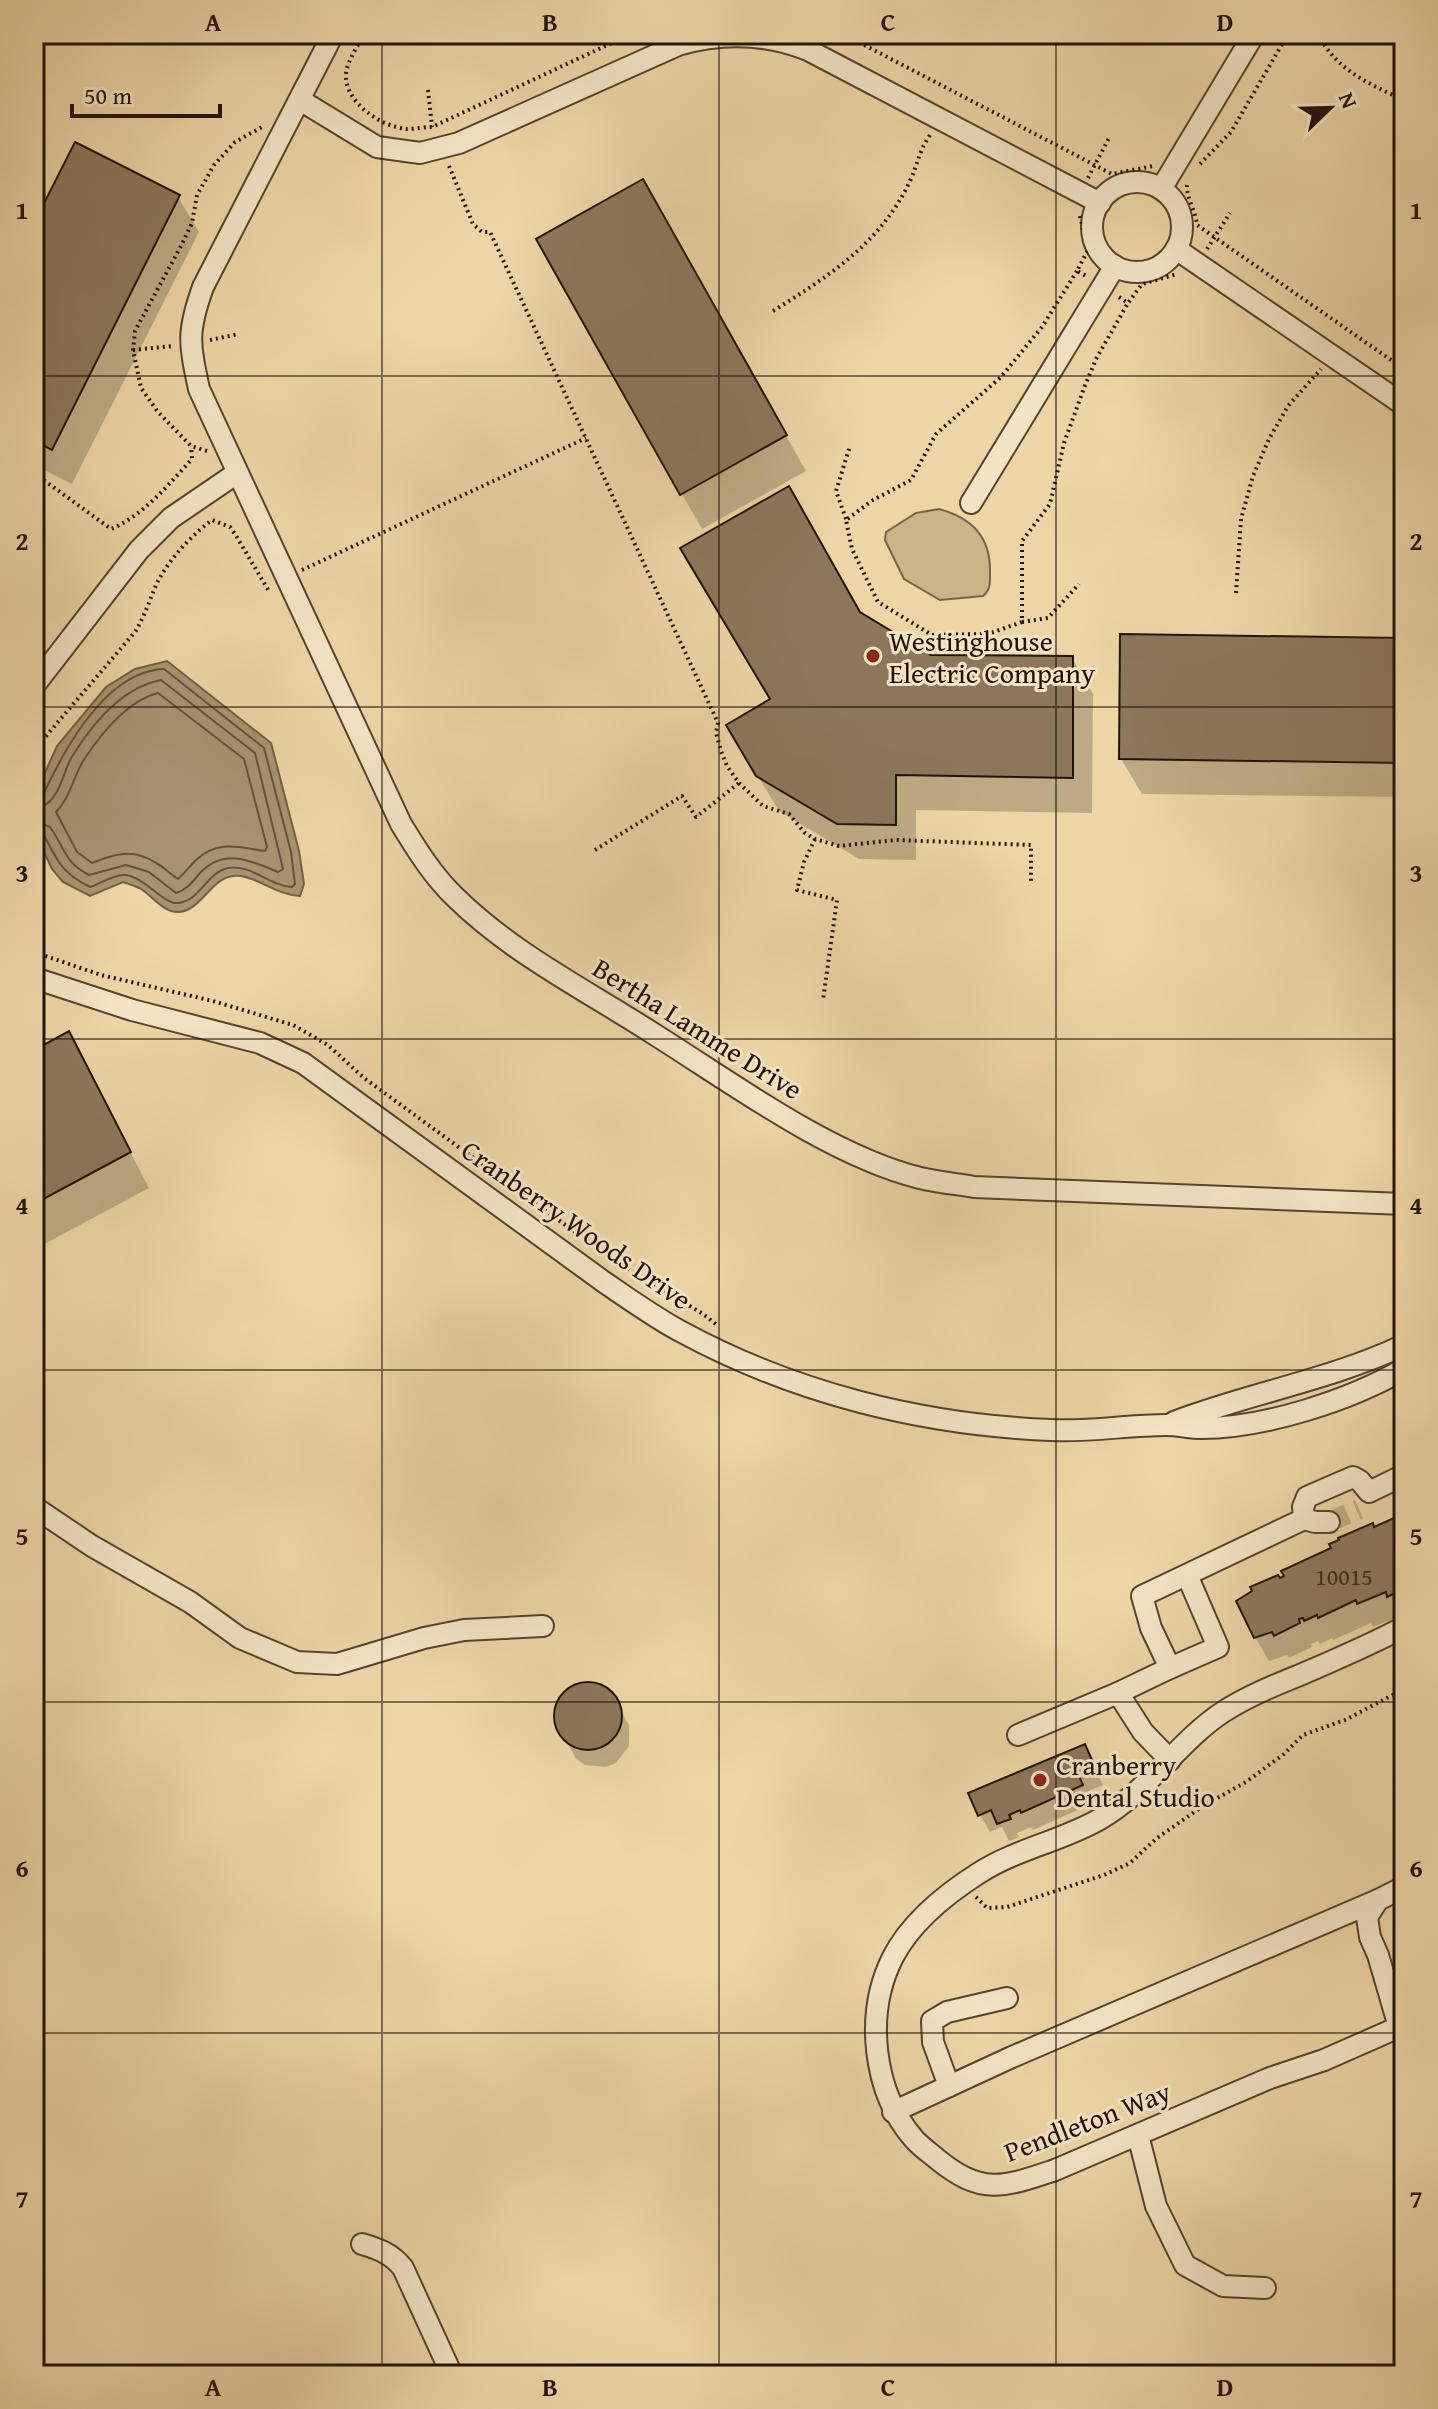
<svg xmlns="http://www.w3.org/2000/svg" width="1438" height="2409" font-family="'Gentium Book Plus',serif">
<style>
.green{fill:#cbb48a;stroke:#776349;stroke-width:2}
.water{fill:#a89370;stroke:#735f46;stroke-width:2}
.shadow{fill:#0003}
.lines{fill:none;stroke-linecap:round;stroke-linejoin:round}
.shore{stroke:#66523c;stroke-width:2}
.building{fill:#8c775a;stroke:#231208;stroke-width:2}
.minor-tunnel{stroke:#c5ae86;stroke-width:20;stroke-dasharray:20 10;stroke-linecap:butt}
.minor-casing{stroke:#56432f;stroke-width:24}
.path{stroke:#231208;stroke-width:4;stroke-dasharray:2 4;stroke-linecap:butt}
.minor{stroke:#f3e4c4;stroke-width:20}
.grid{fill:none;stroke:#231208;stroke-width:2;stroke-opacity:0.55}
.poi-dot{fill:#8f2418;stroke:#f3e4c4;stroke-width:3}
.labels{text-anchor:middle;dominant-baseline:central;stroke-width:6;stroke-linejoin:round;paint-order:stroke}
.number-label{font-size:24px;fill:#3d2b1c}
.poi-label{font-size:28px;fill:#231208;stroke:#f3e4c4;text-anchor:start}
.street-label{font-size:28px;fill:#231208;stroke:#f3e4c4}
.neatline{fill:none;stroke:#231208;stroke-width:3}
.grid-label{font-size:26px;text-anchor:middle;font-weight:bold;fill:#231208}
</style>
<rect width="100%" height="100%" fill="#edd5a5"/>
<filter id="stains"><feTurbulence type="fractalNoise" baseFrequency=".0025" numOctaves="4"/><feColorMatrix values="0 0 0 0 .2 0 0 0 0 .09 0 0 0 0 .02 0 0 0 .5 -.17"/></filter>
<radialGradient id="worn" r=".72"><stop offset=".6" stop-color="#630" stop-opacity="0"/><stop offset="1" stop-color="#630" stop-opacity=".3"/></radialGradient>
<!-- green -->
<path class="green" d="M 939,509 C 972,518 991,537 990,573 C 990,582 991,589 983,596 L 940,600 L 904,579 L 885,540 L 886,532 L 916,513 Z"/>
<!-- water -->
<path class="water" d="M 167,661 L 271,743 L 299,851 L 304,884 L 300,896 C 274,894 261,879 241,876 C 209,871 202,919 171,911 C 160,908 151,895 141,889 C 136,886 129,884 123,882 L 90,896 L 63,882 L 52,869 L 34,831 L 34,797 L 57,746 L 106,687 L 135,669 Z"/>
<!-- shadow -->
<g class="shadow">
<path d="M 642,182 L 806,471 L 702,529 L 682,494 Z"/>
<path d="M 178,197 L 199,232 L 72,484 L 34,465 L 34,228 Z"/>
<path d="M 860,614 L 931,657 L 1072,658 L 1093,694 L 1092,813 L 916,810 L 916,860 L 859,859 L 779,811 L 749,761 L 772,700 Z"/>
<path d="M 1404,640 L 1404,797 L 1142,794 L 1121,759 Z"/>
<path d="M 68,1033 L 149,1188 L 37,1248 L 34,1243 L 34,1052 Z"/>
<path d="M 1404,1518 L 1404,1619 L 1401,1616 L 1373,1627 L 1371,1623 L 1333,1640 L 1332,1638 L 1320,1644 L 1318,1641 L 1311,1644 L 1312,1647 L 1289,1658 L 1287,1655 L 1269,1661 L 1255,1637 L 1279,1580 L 1374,1530 Z"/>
<path d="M 596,1685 L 613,1697 L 629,1725 L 629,1746 L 616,1763 L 606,1767 L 585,1765 L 576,1759 L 556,1721 L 560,1700 L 575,1686 Z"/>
<path d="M 1084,1746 L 1103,1785 L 1086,1792 L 1091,1804 L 1033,1830 L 1031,1827 L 1017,1833 L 1019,1837 L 1009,1841 L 1002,1827 L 990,1832 L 980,1815 Z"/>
</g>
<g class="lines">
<!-- shore -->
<g class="shore">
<path d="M 158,693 L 244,759 L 267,847 L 265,851 C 240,848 219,839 196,860 C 190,866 185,873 178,879 C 170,874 164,867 156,863 C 133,848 114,854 92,863 L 77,852 L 56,812 C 70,798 73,778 83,761 C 100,735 126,701 158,693 Z"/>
<path d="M 34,797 L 44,793 C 65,748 106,671 164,669 L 264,748 L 291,852 L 295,884 L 292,887 C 269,886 252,864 228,868 C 206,873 200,901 178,903 C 164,905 145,877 125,875 C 114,874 100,884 90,887 C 62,873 58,862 44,835 L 34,831"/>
<path d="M 34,807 C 41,807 46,806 51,800 C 62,789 64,769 73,755 C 93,723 123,687 161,680 L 255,753 L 283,869 L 278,872 C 252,861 224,847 200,873 C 193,881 187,890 176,893 L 149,872 L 126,865 L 89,875 C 64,862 65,848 50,827 L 34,821"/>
</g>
</g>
<!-- building -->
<g class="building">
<path d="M 75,142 L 180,195 L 52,450 L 34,441 L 34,223 Z"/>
<path d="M 643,179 L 787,435 L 680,495 L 536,239 Z"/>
<path d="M 789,486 L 860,612 L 931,655 L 1073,656 L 1073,778 L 896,775 L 896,825 L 837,824 L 756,776 L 726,725 L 770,699 L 680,548 Z"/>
<path d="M 1120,634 L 1404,638 L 1404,763 L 1119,759 Z"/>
<path d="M 69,1031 L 131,1152 L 34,1204 L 34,1050 Z"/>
<path d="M 1403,1514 L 1404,1589 L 1387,1597 L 1386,1592 L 1357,1604 L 1356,1600 L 1318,1618 L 1317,1615 L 1304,1621 L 1303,1618 L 1299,1619 L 1300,1623 L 1274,1636 L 1272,1632 L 1254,1638 L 1236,1601 L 1252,1591 L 1250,1587 L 1278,1575 L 1280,1578 L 1284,1576 L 1281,1571 L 1331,1548 L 1329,1544 L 1339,1540 L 1338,1538 L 1373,1523 L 1374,1527 Z"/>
<circle cx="588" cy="1716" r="34"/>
<path d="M 1085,1744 L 1095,1767 L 1078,1774 L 1083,1785 L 1021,1813 L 1020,1810 L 1009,1815 L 1011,1819 L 997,1824 L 991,1810 L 978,1816 L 968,1793 Z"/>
</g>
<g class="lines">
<!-- minor-tunnel -->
<path class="minor-tunnel" d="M 1329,1522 L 1359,1509"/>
<!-- minor casing -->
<g class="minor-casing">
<g id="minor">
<path d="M 333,34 L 203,287 C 187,332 189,342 199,389 L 401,824 C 417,850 433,876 455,897 C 513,954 586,990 654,1034 C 732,1083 831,1156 920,1178 C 937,1182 956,1184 974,1187 L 1404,1204"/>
<path d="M 300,100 L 377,147 L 420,153 L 459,143 L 678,45 C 723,32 765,33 808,50 L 1100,203"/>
<circle cx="1137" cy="227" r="45"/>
<path d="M 1161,189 L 1254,34"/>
<path d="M 1176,249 L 1404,405"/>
<path d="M 971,503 L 1115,266"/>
<path d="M 34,686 L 139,550 L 171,518 L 237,473"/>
<path d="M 34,978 L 132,1010 L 260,1043 L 303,1063 L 604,1282 C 629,1299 654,1317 680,1331 C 794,1393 922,1425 1051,1430 C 1090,1432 1128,1425 1166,1425 C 1178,1425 1190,1428 1202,1428 C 1265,1428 1350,1400 1404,1369"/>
<path d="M 1174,1422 C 1250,1393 1330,1380 1404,1345"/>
<path d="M 34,1507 L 92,1546 L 190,1602 L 240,1638 L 297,1662 L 337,1664 L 424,1638 L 464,1630 L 543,1626"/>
<path d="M 1304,1519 L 1315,1522 L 1329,1522"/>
<path d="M 1404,1627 C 1370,1645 1335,1660 1300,1675 C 1273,1686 1248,1696 1223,1712 C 1180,1740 1146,1793 1100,1819 C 1062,1841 1016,1849 979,1873 C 946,1894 911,1922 893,1957 C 864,2014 873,2092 914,2139 C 921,2147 930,2153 937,2159 C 982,2196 1004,2187 1055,2170 L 1270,2078 L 1324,2060 L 1399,2027 L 1378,1955 L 1370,1937 L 1367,1917 L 1378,1900 L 1404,1887"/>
<path d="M 1170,1668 L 1218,1647 L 1187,1575"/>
<path d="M 1118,1693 L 1143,1732 L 1170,1760"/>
<path d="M 1018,1735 L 1118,1693 L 1170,1668 L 1151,1628 L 1142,1596 L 1304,1519 L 1303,1507 L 1307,1497 L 1353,1477 L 1360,1481 L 1369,1492 L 1404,1475"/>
<path d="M 949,2086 L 933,2042 L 932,2021 L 947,2012 L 1007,1998"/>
<path d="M 893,2112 L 1012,2057 L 1378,1900"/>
<path d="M 1138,2135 L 1156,2206 L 1185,2265 L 1223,2286 L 1265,2288"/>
<path d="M 362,2244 C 379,2249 392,2254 403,2268 L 452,2375"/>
</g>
</g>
<!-- path -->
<g class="path">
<path d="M 364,34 C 358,46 347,61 346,74 C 344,102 381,127 407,129 C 415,129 424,127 432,127 L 631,34"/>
<path d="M 843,34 L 1112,174 L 1153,166"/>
<path d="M 1318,34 C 1336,70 1369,84 1404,100"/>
<path d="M 428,90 L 432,127"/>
<path d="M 1200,164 L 1231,132 L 1288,34"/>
<path d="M 449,166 L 473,224 L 482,232 L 490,232 L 718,723 L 716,733 L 721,751 L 727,766 L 739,783 L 763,806 L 789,814 L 805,833 L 815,839 L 839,846 L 896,840 L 1031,845 L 1031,882"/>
<path d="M 1088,178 L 1109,138"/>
<path d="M 1187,185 C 1186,197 1196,212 1197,225 L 1404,369"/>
<path d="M 1080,216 L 1088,250 L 1077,271 L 1088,277"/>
<path d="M 1207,249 L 1230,213"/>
<path d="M 1077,271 L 1042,327 L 1001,377 L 936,434 L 911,480 L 873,500 L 846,520 L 852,549 L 878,602 L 932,635 L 988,634 L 1022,622 L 1022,541 L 1050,504 L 1064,443 L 1084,388 L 1096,359 L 1128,303"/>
<path d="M 1119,297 L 1128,303 L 1142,284 L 1177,274"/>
<path d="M 773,311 C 829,276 881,243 910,181 C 918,164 918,153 930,135"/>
<path d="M 210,340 L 239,334"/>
<path d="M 133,350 L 173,346"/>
<path d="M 207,451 L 191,446 L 158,412 L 141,388 L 133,350 L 135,331 L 182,244 L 192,223 L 197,195 L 214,165 L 235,142 L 262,127"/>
<path d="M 34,473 L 111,529 C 144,515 168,485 192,459 L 191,446"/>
<path d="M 846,519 L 836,491 L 850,446"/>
<path d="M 302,570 L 586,438"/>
<path d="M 1236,593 L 1241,519 L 1253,476 L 1269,439 L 1288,406 L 1321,369"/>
<path d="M 1022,622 L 1048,618 L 1079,584"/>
<path d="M 34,750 L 135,632 C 145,616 150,598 158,581 C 171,557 191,536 212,520 L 230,527 L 235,534 L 270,593"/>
<path d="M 815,839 L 804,862 L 797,890 L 837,900 L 823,1000"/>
<path d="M 595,850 L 682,796 L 696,817 L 739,783"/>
<path d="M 34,952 L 101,975 L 213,1001 L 293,1025 L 328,1045 L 364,1078 L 612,1259 L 703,1314 L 717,1325"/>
<path d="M 976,1897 L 987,1908 L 1007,1907 L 1104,1875 L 1130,1863 L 1157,1838 L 1203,1806 L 1246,1782 L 1284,1754 L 1303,1735 L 1345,1720 L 1404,1689"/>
</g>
<!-- minor -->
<use href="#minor" class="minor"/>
</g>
<!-- grid -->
<path class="grid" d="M 382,34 L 382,2375M 719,34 L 719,2375M 1056,34 L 1056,2375M 34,376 L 1404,376M 34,707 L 1404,707M 34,1039 L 1404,1039M 34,1370 L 1404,1370M 34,1702 L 1404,1702M 34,2033 L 1404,2033"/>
<!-- markers -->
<g class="poi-dot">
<circle cx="873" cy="656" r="8"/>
<circle cx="1040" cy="1780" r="8"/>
</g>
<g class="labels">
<!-- number labels -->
<g class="number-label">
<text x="1344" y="1576">10015</text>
</g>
<!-- poi labels -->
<g class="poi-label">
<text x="889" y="640">Westinghouse<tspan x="889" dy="32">Electric Company</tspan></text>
<text x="1056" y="1764">Cranberry<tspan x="1056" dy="32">Dental Studio</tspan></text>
</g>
<!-- street labels -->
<g class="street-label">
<text transform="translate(698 1028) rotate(32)">Bertha Lamme Drive</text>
<text transform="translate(577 1224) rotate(35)">Cranberry Woods Drive</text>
<text transform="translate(1087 2121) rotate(-21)">Pendleton Way</text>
</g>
</g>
<!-- margin -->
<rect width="1438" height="2409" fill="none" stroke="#edd5a5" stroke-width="88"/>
<!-- north arrow -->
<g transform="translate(1330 108) rotate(67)" stroke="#f3e4c4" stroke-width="6" paint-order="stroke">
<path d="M0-6L14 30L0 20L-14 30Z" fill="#231208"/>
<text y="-12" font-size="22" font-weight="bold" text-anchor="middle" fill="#231208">N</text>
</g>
<!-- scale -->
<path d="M72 104v12h148v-12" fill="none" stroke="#231208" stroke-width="4"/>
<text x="84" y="104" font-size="24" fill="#231208" stroke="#f3e4c4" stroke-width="6" paint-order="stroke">50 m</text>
<rect x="44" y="44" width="1350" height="2321" class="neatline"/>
<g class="grid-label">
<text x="213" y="31">A</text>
<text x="550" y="31">B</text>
<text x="888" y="31">C</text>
<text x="1225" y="31">D</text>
<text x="22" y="219">1</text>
<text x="1416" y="219">1</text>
<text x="22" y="550">2</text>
<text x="1416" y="550">2</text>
<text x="22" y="882">3</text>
<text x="1416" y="882">3</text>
<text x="22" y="1214">4</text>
<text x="1416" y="1214">4</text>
<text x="22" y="1545">5</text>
<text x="1416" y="1545">5</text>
<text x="22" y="1877">6</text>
<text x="1416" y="1877">6</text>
<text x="22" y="2208">7</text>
<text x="1416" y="2208">7</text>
<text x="213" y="2396">A</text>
<text x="550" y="2396">B</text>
<text x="888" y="2396">C</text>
<text x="1225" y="2396">D</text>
</g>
<rect width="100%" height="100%" filter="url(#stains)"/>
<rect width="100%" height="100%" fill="url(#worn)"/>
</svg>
